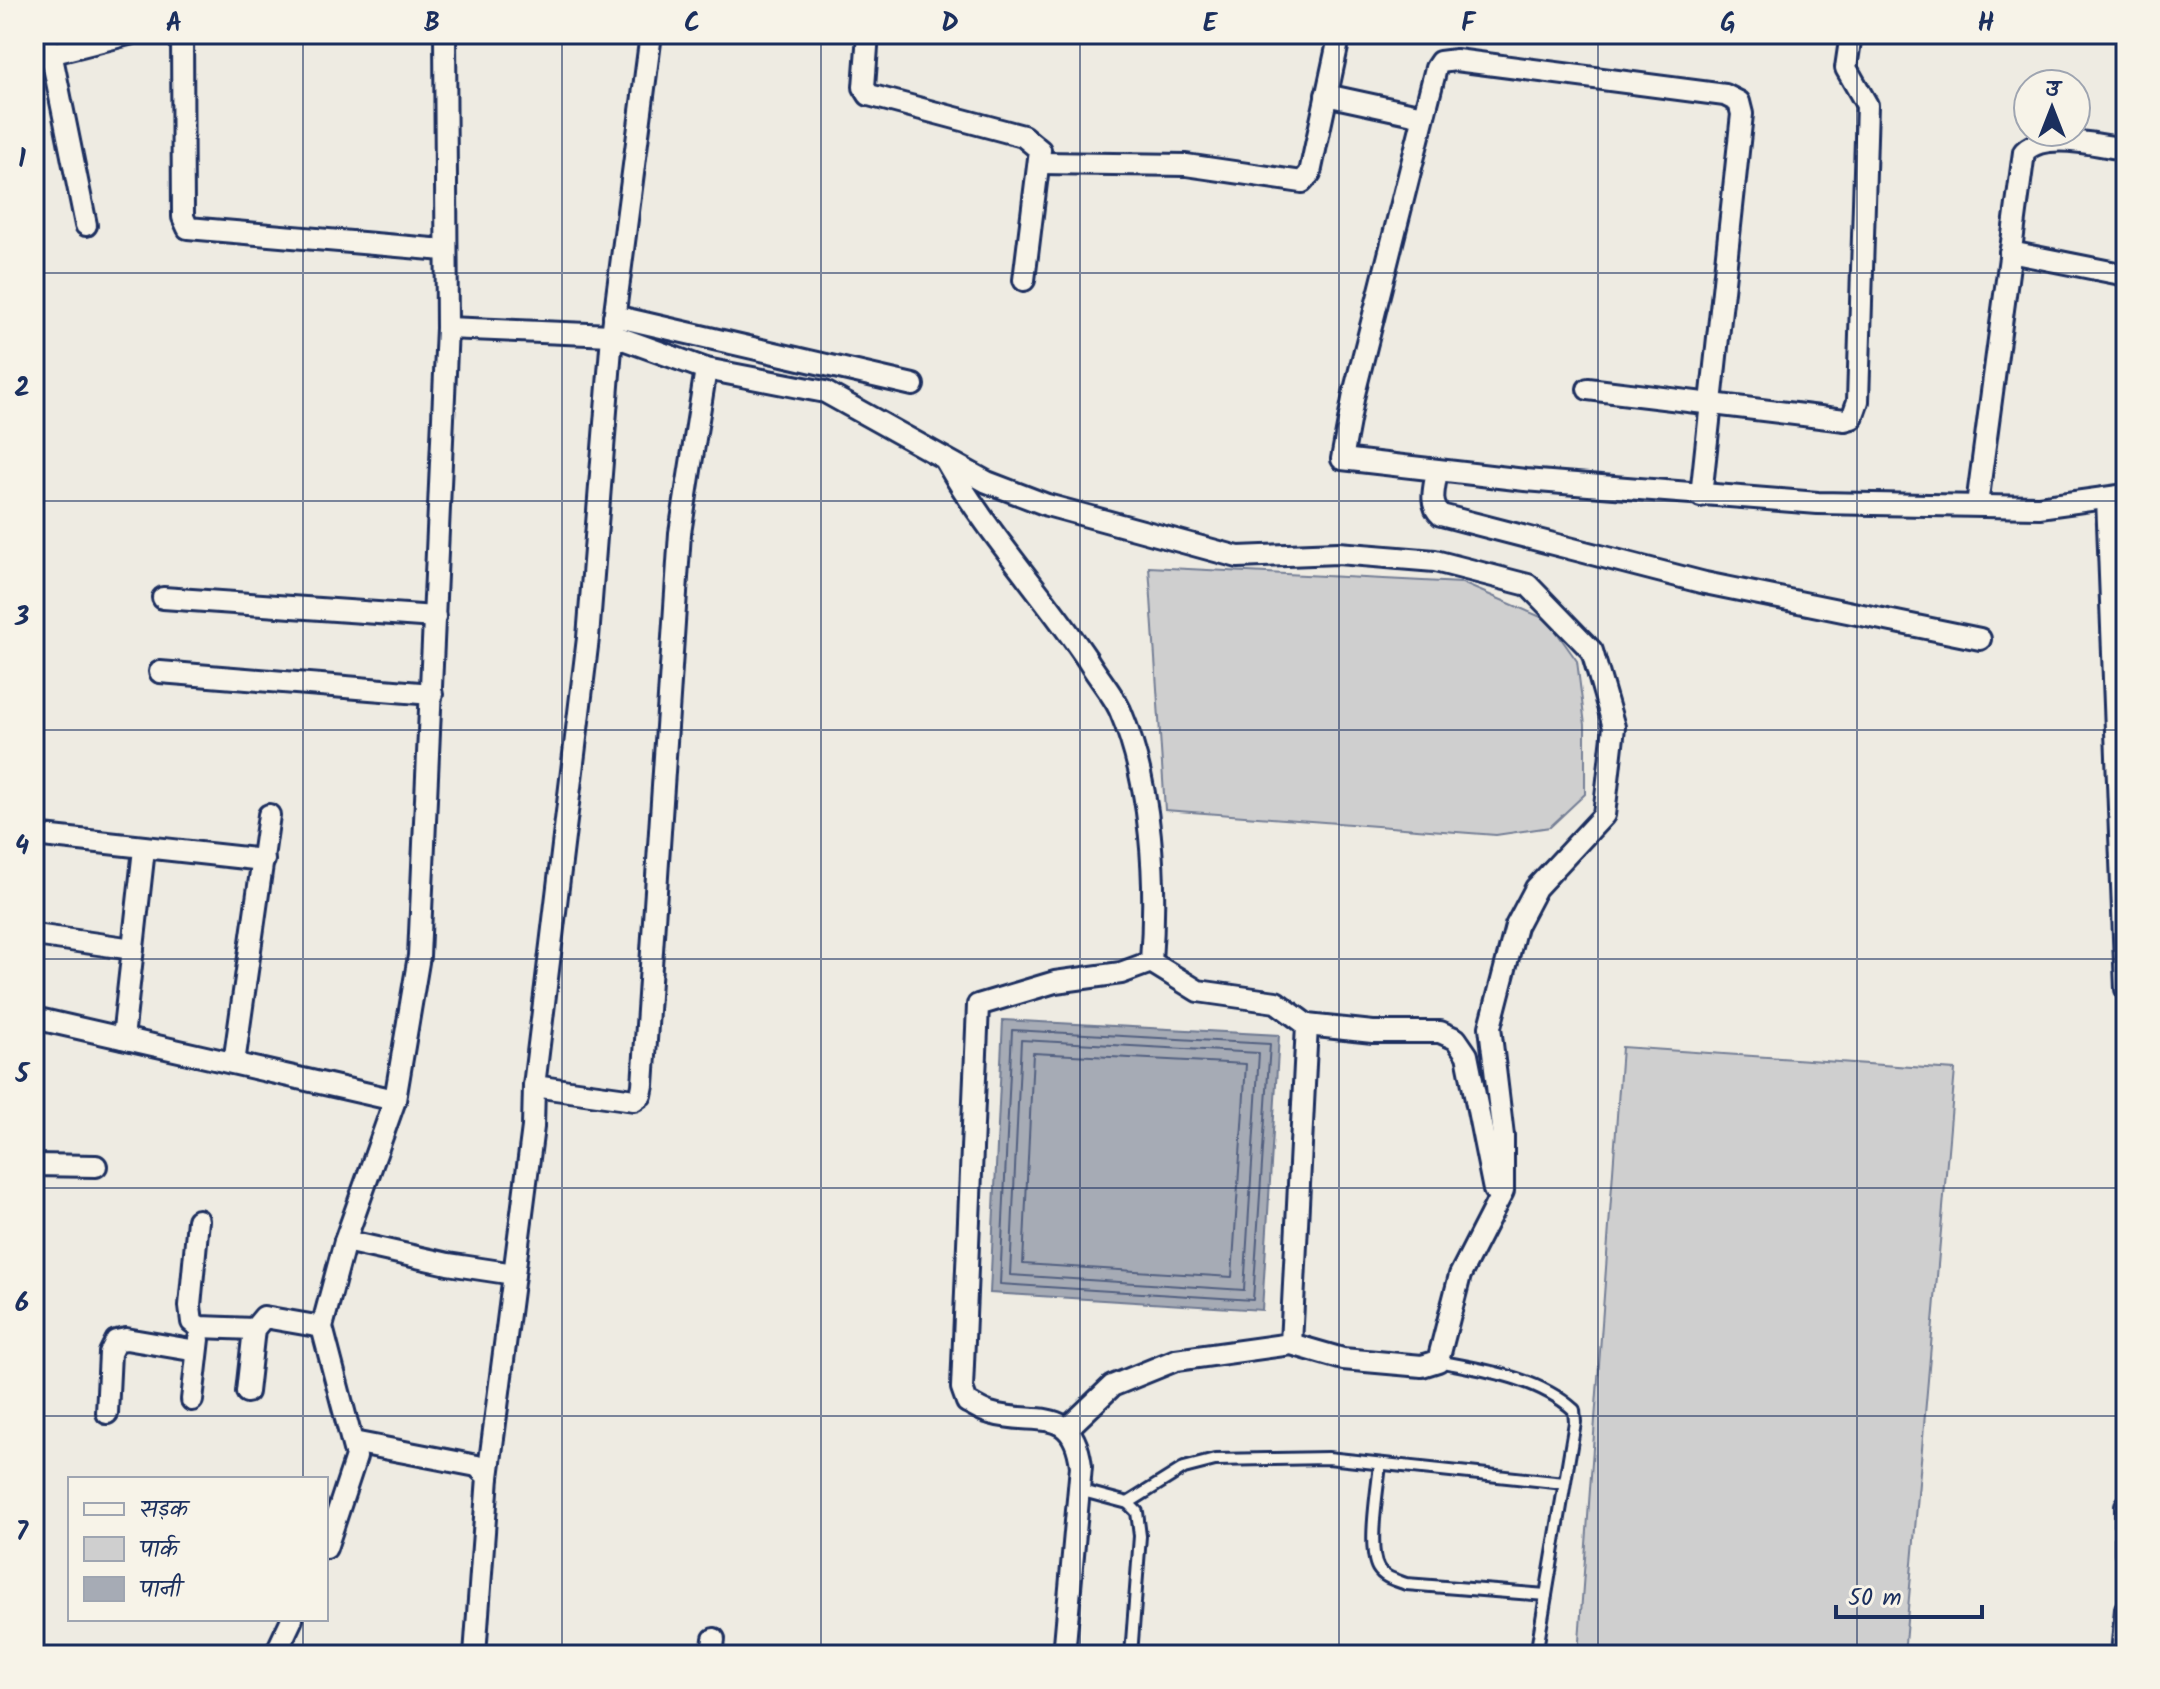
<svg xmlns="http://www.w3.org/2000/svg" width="2160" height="1689" font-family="Kalam,'Playpen Sans Deva',sans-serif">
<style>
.green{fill:#cfcfcf;stroke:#757f96;stroke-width:2}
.water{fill:#a6abb5;stroke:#6e7992;stroke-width:2}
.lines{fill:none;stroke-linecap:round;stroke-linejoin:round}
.shore{stroke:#536181;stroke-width:2}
.lane-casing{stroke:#1b2f5e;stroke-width:16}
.street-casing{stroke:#1b2f5e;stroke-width:26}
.lane{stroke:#f7f3e8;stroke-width:10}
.street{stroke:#f7f3e8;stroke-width:20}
.grid{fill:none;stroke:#1b2f5e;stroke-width:2;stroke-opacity:0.55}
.neatline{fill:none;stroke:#1b2f5e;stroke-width:3}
.grid-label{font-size:26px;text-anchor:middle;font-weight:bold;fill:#1b2f5e}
</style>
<rect width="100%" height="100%" fill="#eeebe2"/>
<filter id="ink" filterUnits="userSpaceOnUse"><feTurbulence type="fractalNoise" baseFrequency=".0125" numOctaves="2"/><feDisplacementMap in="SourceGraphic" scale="16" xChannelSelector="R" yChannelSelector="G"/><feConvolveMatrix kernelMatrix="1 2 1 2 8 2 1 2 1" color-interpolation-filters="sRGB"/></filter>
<g filter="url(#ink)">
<!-- green -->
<g class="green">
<path d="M 1149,567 L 1462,583 L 1548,620 L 1577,661 L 1585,725 L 1585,794 L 1550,827 L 1496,835 L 1165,810 Z"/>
<path d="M 1622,1047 L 1955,1070 L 1904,1655 L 1578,1655 Z"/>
</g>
<!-- water -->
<path class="water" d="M 1003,1020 L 1279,1035 L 1262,1310 L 990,1293 Z"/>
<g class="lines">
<!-- shore -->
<g class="shore">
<path d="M 1012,1030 L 1270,1044 L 1253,1300 L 1000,1284 Z"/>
<path d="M 1021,1040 L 1259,1053 L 1244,1290 L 1010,1275 Z"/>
<path d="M 1033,1053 L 1246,1064 L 1232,1277 L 1023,1264 Z"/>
</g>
<!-- lane casing -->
<g class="lane-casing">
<g id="lane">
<path d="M 1438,1361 C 1483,1370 1538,1377 1574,1410 L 1575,1422 L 1536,1655"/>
<path d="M 1380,1464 C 1378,1487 1367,1549 1378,1568 C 1384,1578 1396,1580 1406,1584 L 1546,1595"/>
<path d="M 1079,1490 L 1128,1503 L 1137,1512 L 1140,1536 L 1131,1655"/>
<path d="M 1128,1503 L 1184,1468 L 1215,1460 L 1328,1458 L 1564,1483"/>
</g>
</g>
<!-- street casing -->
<g class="street-casing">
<g id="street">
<path d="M 43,34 L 51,52 L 86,225"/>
<path d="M 182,34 L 183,217 L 188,228 L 444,250"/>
<path d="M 868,34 L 864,87 L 869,95 L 1023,136 L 1040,150 L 1024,280"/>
<path d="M 34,58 L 129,34"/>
<path d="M 1326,95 L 1423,116"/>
<path d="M 1041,163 L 1186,165 L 1302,182 L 1310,173 L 1337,47 L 1336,34"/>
<path d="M 2010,252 L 2126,275"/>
<path d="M 614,316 L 913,385"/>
<path d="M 447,328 L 612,335 L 706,369 L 825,392 L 987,482 L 1047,505 L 1238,557 L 1338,553 L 1435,561 L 1528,585 L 1592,651 L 1614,727 L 1604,815 L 1536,888 L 1516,926 L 1490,1027 L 1503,1136 L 1503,1191 L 1460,1275 L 1438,1361 L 1422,1366 L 1343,1359 L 1291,1344 L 1176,1360 L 1112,1386 L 1068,1428"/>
<path d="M 1588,389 L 1845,420 L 1852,418 L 1858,401 L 1867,105 L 1846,68 L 1851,34"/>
<path d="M 946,461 C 986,532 1042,592 1087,659 C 1097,676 1112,693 1120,710 C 1152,786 1157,881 1151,962 L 1121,973 L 1055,982 L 978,1005 L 962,1388 L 967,1402 C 974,1405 982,1411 990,1413 C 1035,1427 1073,1402 1081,1466 L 1064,1655"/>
<path d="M 1437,471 C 1435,486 1428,504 1441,515 L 1705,583 L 1980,639"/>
<path d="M 1701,496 L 1742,114 L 1739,102 L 1725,95 L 1456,60 L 1440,62 L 1436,68 L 1354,394 L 1342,459 L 1525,480 L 1818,503 L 2039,507 L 2126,495"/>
<path d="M 2107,498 L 2126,989"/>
<path d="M 1977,505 L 2024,152 C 2045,130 2098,146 2126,149"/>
<path d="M 163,598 L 435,617"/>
<path d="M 160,672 L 432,694"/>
<path d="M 34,835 L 264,860"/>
<path d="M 42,936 L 133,949"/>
<path d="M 1151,962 L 1198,991 L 1276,1002 L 1307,1025 L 1291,1344"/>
<path d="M 34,1018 L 395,1100"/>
<path d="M 1307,1025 L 1373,1032 L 1440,1032 L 1456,1039 L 1467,1055 L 1494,1190"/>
<path d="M 123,1038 L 144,849"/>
<path d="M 234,1063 L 269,815"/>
<path d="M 534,1086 L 634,1100 L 641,1095 L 643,1085 L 680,533 L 706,369"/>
<path d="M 34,1165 L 96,1166"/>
<path d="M 198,1220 L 190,1306 L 192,1322 L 200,1327 L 254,1329"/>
<path d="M 345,1241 L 448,1264 L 514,1274"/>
<path d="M 247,1392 L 254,1329 L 264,1317 L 322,1327"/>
<path d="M 192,1400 L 199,1339"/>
<path d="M 107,1413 L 110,1353 L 116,1341 L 126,1339 L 197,1351"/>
<path d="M 353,1442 L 477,1466 L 488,1477 L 475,1655"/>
<path d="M 488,1477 L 533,1127 L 534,1086 L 588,638 L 612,335 L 651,34"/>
<path d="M 2126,1506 L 2126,1552"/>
<path d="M 326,1548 L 356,1457 L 322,1327 L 345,1241 L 395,1100 L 419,956 L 447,328 L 445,34"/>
<path d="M 275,1655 L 292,1619"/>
<path d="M 712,1655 L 714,1639"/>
<path d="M 2122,1655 L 2126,1609"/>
</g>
</g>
<!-- lane -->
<use href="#lane" class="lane"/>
<!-- street -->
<use href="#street" class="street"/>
</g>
</g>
<!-- grid -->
<path class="grid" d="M 303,34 L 303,1479M 562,34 L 562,1655M 821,34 L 821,1655M 1080,34 L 1080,1655M 1339,34 L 1339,1655M 1598,34 L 1598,1655M 1857,34 L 1857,1655M 34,273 L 2126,273M 34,501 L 2126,501M 34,730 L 2126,730M 34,959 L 2126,959M 34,1188 L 2126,1188M 34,1416 L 2126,1416M 303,1619 L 303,1655"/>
<!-- margin -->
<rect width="2160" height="1689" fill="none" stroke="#f7f3e8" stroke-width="88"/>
<!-- legend -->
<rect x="68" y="1477" width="260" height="144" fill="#f7f3e8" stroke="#9fa5b1" stroke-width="2"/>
<rect x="84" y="1503" width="40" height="12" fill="#f7f3e8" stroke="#9fa5b1" stroke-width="2"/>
<text x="140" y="1517" font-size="24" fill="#1b2f5e">सड़क</text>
<rect x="84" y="1537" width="40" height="24" fill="#cfcfcf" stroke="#9fa5b1" stroke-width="2"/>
<text x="140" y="1557" font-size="24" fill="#1b2f5e">पार्क</text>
<rect x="84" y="1577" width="40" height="24" fill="#a6abb5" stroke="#9fa5b1" stroke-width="2"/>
<text x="140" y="1597" font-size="24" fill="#1b2f5e">पानी</text>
<!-- north arrow -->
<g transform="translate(2052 108)"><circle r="38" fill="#f7f3e8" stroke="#9fa5b1" stroke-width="2"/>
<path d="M0-6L14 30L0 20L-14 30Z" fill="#1b2f5e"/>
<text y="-12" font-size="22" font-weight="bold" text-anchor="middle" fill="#1b2f5e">उ</text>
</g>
<!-- scale -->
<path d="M1836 1605v12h146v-12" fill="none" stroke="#1b2f5e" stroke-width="4"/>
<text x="1848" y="1605" font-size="24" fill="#1b2f5e" stroke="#f7f3e8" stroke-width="6" paint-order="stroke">50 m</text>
<rect x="44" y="44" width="2072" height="1601" class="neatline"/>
<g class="grid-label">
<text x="174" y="31">A</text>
<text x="432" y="31">B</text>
<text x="692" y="31">C</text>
<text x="950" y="31">D</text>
<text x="1210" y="31">E</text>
<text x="1468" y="31">F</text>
<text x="1728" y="31">G</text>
<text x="1986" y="31">H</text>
<text x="22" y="167">1</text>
<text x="22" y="396">2</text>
<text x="22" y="625">3</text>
<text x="22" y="854">4</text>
<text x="22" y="1082">5</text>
<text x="22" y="1311">6</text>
<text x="22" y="1540">7</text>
</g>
</svg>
